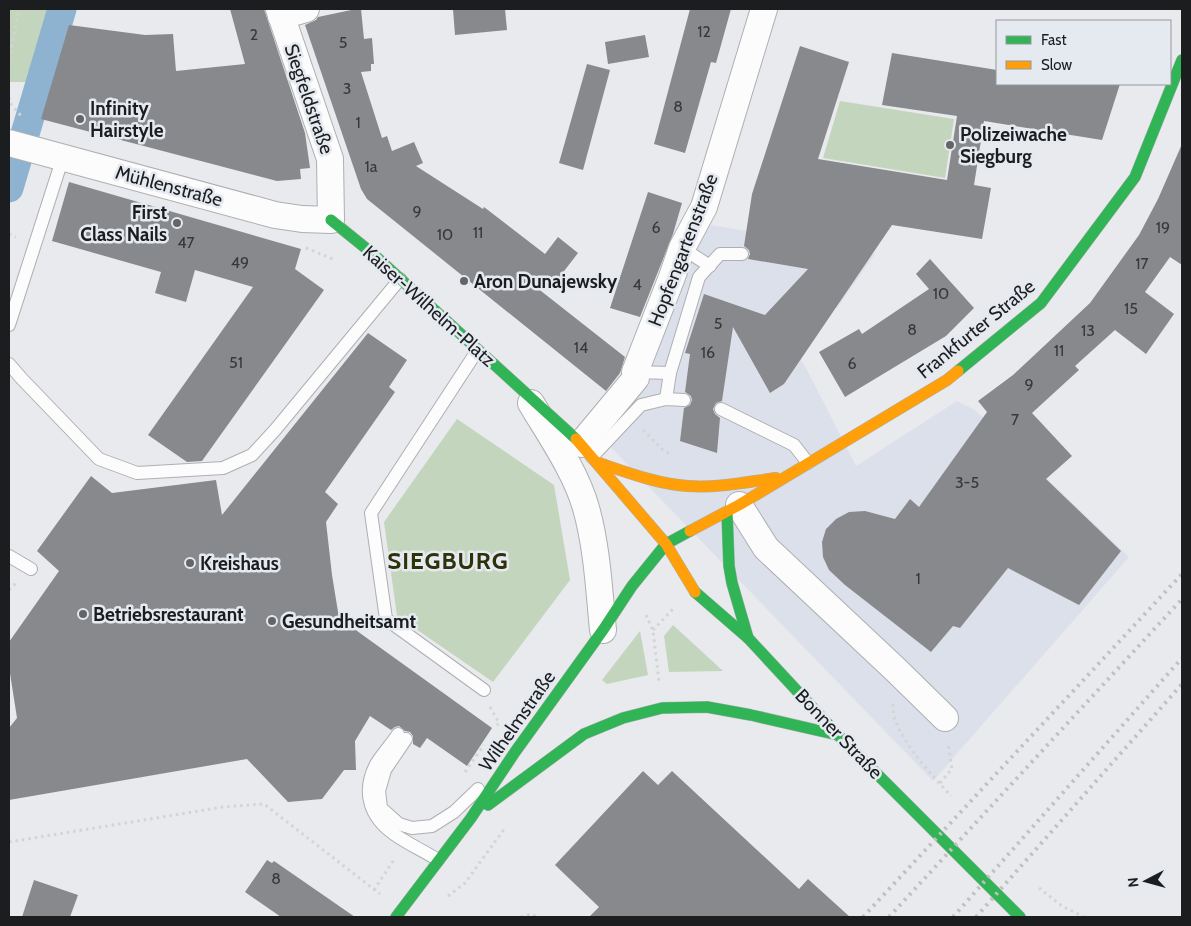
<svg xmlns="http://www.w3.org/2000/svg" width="1191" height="926" font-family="Cabin,sans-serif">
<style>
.built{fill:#dce0ea}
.green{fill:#c4d5bd}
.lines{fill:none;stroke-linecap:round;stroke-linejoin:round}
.canal{stroke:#8eb3d0;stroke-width:29}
.building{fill:#88898c}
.lane-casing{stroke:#aeafb2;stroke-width:14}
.street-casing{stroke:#aeafb2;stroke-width:28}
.fast-casing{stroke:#aeafb2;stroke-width:12}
.slow-casing{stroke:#aeafb2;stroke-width:12}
.path{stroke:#d4d4d5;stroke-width:3;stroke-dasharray:2.5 4;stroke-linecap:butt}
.lane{stroke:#fcfcfc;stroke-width:12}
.street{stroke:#fcfcfc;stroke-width:26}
.fast{stroke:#30b455;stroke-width:11}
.slow{stroke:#ff9f0a;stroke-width:11}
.rail{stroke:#bfc0c0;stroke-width:4;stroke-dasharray:2.5 5;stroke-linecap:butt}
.poi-dot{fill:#636567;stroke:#e5e9f0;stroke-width:2}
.labels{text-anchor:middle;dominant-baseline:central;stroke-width:5;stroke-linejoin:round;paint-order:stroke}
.number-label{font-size:16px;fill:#37383a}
.street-label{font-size:19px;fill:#1c1d1f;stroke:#e5e9f0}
.poi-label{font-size:19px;font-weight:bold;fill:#1c1d1f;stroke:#e5e9f0;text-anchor:start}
.district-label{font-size:24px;font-weight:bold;letter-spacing:1px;fill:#2e3209;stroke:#e5e9f0}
</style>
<rect width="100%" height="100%" fill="#e8eaed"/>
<!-- built -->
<path class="built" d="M 706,224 L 875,254 L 837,308 L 830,299 L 789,340 L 807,370 L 856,466 L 957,401 L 975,410 L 1129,557 L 933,781 L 596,432 Z"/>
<!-- green -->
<g class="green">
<path d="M 9,9 L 49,9 L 42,45 L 28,82 L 9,82 Z"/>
<path d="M 840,101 L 954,119 L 945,178 L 823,158 Z"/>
<path d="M 457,419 L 554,485 L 570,580 L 493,682 L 397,616 L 384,522 Z"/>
<path d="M 673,625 L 723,671 L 669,672 L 664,636 Z"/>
<path d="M 640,631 L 648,675 L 607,684 L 602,680 Z"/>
</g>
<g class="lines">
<!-- canal -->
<path class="canal" d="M 9,188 L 62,9"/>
</g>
<!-- building -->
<g class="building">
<path d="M 230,9 L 264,9 L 305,133 L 310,168 L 300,169 L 301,179 L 277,181 L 41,119 L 69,25 L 145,35 L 173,34 L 176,71 L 245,64 Z"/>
<path d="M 356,9 L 361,9 L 364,39 L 372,38 L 374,64 L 371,64 L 371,71 L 361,72 L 382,138 L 387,136 L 392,151 L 414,142 L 423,163 L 416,166 L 483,209 L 484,207 L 545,254 L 558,237 L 578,253 L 551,288 L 527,280 L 625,357 L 620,373 L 606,391 L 367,199 L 361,189 L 305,25 L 316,20 L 318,17 Z"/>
<path d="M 453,9 L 505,9 L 507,30 L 455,35 Z"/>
<path d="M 690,9 L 731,9 L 716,63 L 711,62 L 685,153 L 654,144 Z"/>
<path d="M 645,35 L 649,57 L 608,64 L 605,42 Z"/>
<path d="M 800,46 L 849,62 L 818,159 L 947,180 L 957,116 L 882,105 L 892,53 L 997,70 L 997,84 L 1120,84 L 1102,140 L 984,121 L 974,185 L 991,188 L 982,239 L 892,225 L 784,384 L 770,393 L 733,327 L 722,401 L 716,403 L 713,409 L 715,414 L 720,418 L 717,453 L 680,441 L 684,408 L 690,405 L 692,400 L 691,396 L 685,392 L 690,354 L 685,353 L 704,294 L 765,315 L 808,269 L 748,259 L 750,254 L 749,250 L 744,246 L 752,194 Z"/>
<path d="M 587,64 L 610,70 L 583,170 L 559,163 Z"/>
<path d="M 1182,144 L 1182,265 L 1170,257 L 1145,292 L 1174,314 L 1146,354 L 1115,330 L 1075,366 L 1079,370 L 1032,413 L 1072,456 L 1046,479 L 1121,551 L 1079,605 L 1008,568 L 960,628 L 953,626 L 931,652 L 845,585 L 829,570 L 823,557 L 822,542 L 826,529 L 836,519 L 849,512 L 865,511 L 895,519 L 910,499 L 919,507 L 987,412 L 978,401 L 1013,375 L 1090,303 L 1139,235 L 1158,199 Z"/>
<path d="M 69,182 L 301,249 L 295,269 L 324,290 L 202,461 L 187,462 L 148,435 L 253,287 L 195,270 L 186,302 L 155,293 L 161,272 L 52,241 Z"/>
<path d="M 648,192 L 682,203 L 673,234 L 640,317 L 610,308 Z"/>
<path d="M 930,259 L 974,308 L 946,336 L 845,397 L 819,352 L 859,329 L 862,334 L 929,289 L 916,274 Z"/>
<path d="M 368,333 L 407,360 L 389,387 L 395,392 L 325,492 L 338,504 L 326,522 L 332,575 L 339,618 L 492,728 L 467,766 L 427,738 L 420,748 L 413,744 L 413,736 L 410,732 L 405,731 L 399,726 L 395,727 L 391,730 L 370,716 L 355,741 L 356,770 L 344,770 L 322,799 L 288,802 L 247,759 L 9,800 L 9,728 L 17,718 L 9,667 L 9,642 L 59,571 L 37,551 L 91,476 L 112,493 L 216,480 L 222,515 Z"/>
<path d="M 643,771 L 658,785 L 672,771 L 799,889 L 808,879 L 850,917 L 589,917 L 599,907 L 555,865 Z"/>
<path d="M 267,860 L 272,863 L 274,861 L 355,917 L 281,917 L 245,892 Z"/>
<path d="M 34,880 L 78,895 L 70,917 L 22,917 Z"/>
</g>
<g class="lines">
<!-- lane casing -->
<g class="lane-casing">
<g id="lane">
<path d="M 682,248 L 710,266"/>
<path d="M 9,325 L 63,157"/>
<path d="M 477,351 L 371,513 L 386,619 L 484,690"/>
<path d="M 9,364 L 22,379 L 99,459 L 137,473 L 223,468 L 252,455 L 275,430 L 400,279"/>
<path d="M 635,372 L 670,373"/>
<path d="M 666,399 L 670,373 L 699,277 L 720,254 L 742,254"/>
<path d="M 721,409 L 794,445 L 808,463"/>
<path d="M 592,457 L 641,405 L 666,399 L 684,400"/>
<path d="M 9,556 L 31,569"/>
<path d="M 398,734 C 391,745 381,755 375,766 C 362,793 370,817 394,834 C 408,844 424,851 438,860"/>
<path d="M 406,739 L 385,770 L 379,791 L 381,808 L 399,824 L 412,828 L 432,826 L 454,812 L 478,789"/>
</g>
</g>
<!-- street casing -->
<g class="street-casing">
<g id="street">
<path d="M 281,16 L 306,9"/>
<path d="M 9,143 L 275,215 L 302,219 L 331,220 L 330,159 L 279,9"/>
<path d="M 531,403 C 550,435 576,472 586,508 C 597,547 599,589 603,630"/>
<path d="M 581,444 L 636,378 L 635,372 L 672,277 L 682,248 L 704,207 L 764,9"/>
<path d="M 739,505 L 766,548 L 896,670 L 945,718"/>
</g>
</g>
<!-- fast casing -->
<g class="fast-casing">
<g id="fast">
<path d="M 331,220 L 373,254 L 576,439"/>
<path d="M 958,371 L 1041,303 L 1135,177 L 1182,60"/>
<path d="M 727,512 L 729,566 L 732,583 L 748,638"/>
<path d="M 695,592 L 748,638 L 838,735 L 1020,917"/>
<path d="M 488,805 L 584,734 L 623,718 L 662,708 L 707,707 L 751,715 L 838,735"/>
<path d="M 396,917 L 471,818 L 515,752 L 603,630 L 632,586 L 666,544 L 690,531"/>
</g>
</g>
<!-- slow casing -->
<g class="slow-casing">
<g id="slow">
<path d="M 576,439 L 666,544 L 695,592"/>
<path d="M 596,462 C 626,472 657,484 688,486 C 718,488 747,482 776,478"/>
<path d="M 690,531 L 739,505 L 947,380 L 958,371"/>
</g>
</g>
<!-- path -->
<g class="path">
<path d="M 9,60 L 19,9"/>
<path d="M 9,97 L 11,104 L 22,117"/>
<path d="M 9,234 L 16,237"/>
<path d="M 306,248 L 335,260"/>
<path d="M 643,430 L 664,451 L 670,454"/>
<path d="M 9,590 L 16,583"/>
<path d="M 646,615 L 653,630 L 659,682"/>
<path d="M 653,630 L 673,609"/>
<path d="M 893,704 C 890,732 933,776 951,796"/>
<path d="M 490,707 L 499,723 L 497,725"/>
<path d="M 465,772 L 484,745"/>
<path d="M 940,783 L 952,769 L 948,744"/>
<path d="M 9,842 L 223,807 L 264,804 L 380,894"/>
<path d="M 1039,888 L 1062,906 L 1084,917"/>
<path d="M 374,890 L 395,858"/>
<path d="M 448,896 L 465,883 L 505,828"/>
<path d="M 521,917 L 532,914 L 536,917"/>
</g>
<!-- lane -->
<use href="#lane" class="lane"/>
<!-- street -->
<use href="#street" class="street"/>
<!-- fast -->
<use href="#fast" class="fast"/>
<!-- slow -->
<use href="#slow" class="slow"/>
<!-- rail -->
<g class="rail">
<path d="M 863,917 L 1182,574"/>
<path d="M 889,917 L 1182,599"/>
<path d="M 953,917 L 1182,658"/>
<path d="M 976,917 L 1182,684"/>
</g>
</g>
<!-- markers -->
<g class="poi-dot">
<circle cx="80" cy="119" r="5"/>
<circle cx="950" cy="145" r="5"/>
<circle cx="177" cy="223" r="5"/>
<circle cx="464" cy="281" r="5"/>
<circle cx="190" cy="563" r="5"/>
<circle cx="83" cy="614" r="5"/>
<circle cx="272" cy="621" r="5"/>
</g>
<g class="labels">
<!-- number labels -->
<g class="number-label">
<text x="704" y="31">12</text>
<text x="254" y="34">2</text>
<text x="343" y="42">5</text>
<text x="347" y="88">3</text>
<text x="678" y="106">8</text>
<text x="358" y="122">1</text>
<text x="371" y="166">1a</text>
<text x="417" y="211">9</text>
<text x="656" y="227">6</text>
<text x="1163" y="227">19</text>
<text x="478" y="232">11</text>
<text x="445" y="234">10</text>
<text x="186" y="242">47</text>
<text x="240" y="262">49</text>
<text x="1142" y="263">17</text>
<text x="637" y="284">4</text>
<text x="941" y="293">10</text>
<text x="1131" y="308">15</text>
<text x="718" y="323">5</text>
<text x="912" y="329">8</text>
<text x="1088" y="330">13</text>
<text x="581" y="347">14</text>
<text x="1059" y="350">11</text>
<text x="708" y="352">16</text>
<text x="236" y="362">51</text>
<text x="852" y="363">6</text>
<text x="1029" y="384">9</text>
<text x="1015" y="419">7</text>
<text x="967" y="482">3-5</text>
<text x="918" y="578">1</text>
<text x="276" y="878">8</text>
</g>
<!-- street labels -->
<g class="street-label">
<text transform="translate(309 99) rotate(71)">Siegfeldstraße</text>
<text transform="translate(169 186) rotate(15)">Mühlenstraße</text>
<text transform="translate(683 250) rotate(-69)">Hopfengartenstraße</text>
<text transform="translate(429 306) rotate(42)">Kaiser-Wilhelm-Platz</text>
<text transform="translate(976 329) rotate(-39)">Frankfurter Straße</text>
<text transform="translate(517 721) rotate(-55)">Wilhelmstraße</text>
<text transform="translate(839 734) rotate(46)">Bonner Straße</text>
</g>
<!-- poi labels -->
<g class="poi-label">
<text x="90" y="108">Infinity<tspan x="90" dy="22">Hairstyle</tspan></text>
<text x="960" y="134">Polizeiwache<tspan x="960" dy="22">Siegburg</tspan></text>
<text x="167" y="212" text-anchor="end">First<tspan x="167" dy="22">Class Nails</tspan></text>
<text x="474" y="281">Aron Dunajewsky</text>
<text x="200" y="563">Kreishaus</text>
<text x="93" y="614">Betriebsrestaurant</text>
<text x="282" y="621">Gesundheitsamt</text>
</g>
<!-- district labels -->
<g class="district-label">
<text x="448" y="560">SIEGBURG</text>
</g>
</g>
<!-- border -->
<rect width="1191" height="926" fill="none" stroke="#1c1d1f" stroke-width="20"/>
<!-- legend -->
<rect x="996" y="20" width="175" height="65" fill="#e5e9f0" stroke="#95979c"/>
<rect x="1006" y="36" width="25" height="8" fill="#30b455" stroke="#95979c"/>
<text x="1041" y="45" font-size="15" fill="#1c1d1f">Fast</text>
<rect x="1006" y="61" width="25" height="8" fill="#ff9f0a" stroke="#95979c"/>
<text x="1041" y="70" font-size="15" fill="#1c1d1f">Slow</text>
<!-- north arrow -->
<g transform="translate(1146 881) rotate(264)" stroke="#e5e9f0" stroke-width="4" paint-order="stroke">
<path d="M0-4L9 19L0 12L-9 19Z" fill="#1c1d1f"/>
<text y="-8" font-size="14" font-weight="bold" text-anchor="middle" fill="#1c1d1f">N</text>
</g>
</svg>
